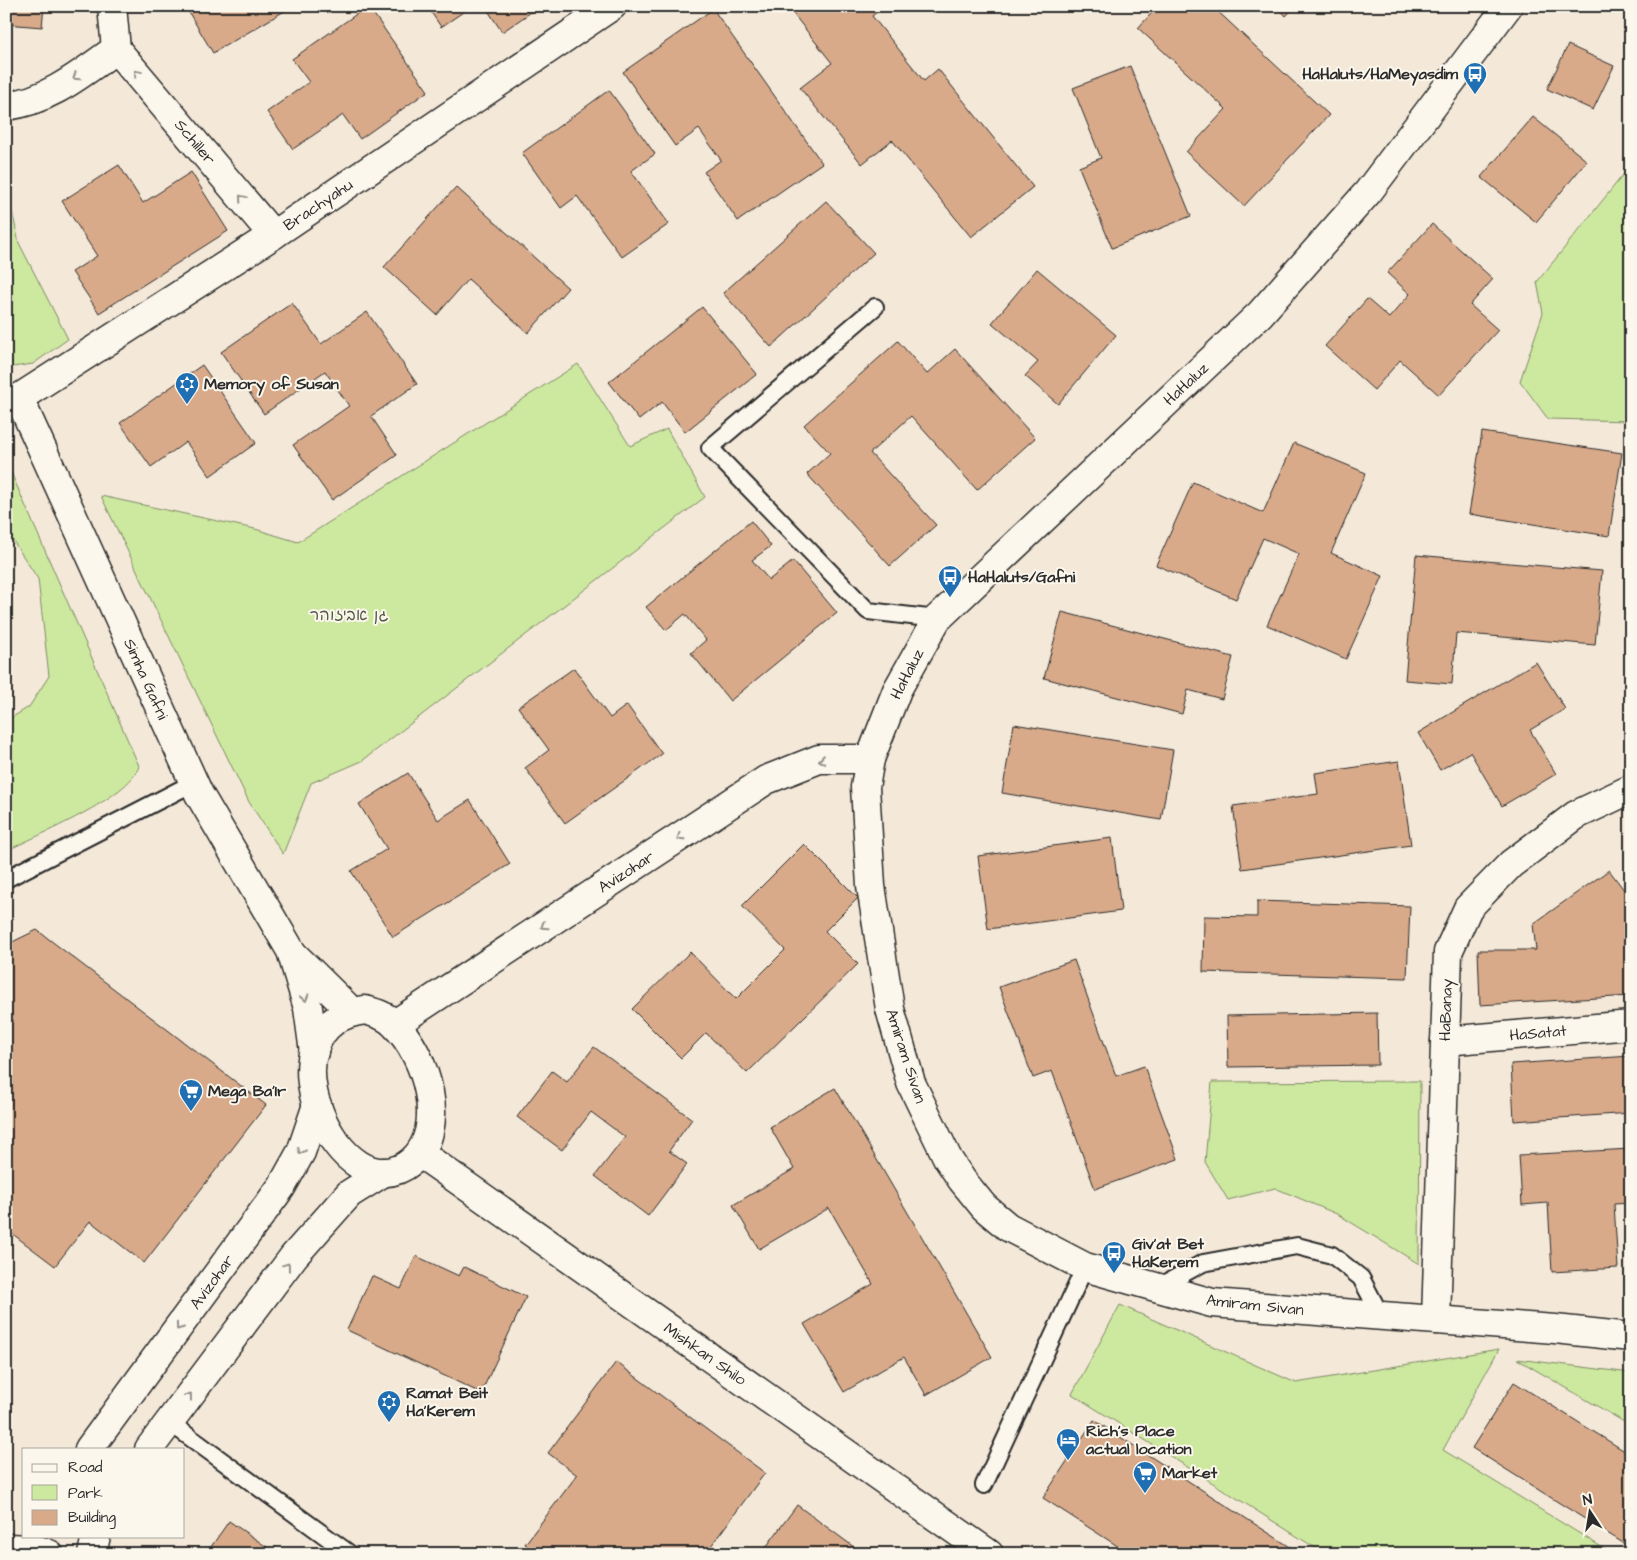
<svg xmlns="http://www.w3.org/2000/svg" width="1637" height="1560" font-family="'Architects Daughter','Playpen Sans Hebrew',sans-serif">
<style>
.green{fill:#cde89f;stroke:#7c8a65}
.building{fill:#d8aa8a;stroke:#2b2b2b}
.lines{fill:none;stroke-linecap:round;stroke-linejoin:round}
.service-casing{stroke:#2b2b2b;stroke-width:20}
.minor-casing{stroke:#2b2b2b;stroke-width:31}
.tertiary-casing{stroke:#2b2b2b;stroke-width:31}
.service{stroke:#fbf7ec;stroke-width:16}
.minor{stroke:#fbf7ec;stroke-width:28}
.tertiary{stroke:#fbf7ec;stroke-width:28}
.oneway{stroke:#93918c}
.labels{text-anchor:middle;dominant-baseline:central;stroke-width:4;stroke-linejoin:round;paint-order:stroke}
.poi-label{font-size:16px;font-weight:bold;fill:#2b2b2b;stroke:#fbf7ec;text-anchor:start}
.street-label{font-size:16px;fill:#2b2b2b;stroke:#fbf7ec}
.park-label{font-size:16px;fill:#545a48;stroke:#fbf7ec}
</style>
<rect width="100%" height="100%" fill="#f4e8d8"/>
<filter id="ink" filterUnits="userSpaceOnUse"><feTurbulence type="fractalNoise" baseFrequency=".02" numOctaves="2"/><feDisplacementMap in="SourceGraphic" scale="10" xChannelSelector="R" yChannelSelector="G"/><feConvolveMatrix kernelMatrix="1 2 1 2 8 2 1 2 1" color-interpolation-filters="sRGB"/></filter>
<g filter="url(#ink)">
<!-- green -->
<g class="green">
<path d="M 1627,170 L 1631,421 L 1548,419 L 1520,381 L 1543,313 L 1537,282 Z"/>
<path d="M 6,183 L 19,243 L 68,339 L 33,364 L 6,368 Z"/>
<path d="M 578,364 L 630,446 L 667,429 L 705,497 L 362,761 L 311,783 L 283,854 L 249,802 L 101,496 L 255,529 L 298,542 Z"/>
<path d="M 6,461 L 139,766 C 131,797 36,836 6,851 L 6,721 L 29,707 L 49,676 L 38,579 L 6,530 Z"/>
<path d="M 1420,1081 L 1419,1264 L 1339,1215 L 1275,1188 L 1228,1200 L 1205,1162 L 1212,1082 Z"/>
<path d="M 1120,1305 L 1296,1383 L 1499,1349 L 1443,1450 L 1613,1554 L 1325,1554 L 1072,1394 Z"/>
<path d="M 1517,1359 L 1631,1373 L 1631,1426 Z"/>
</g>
<!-- building -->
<g class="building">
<path d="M 6,6 L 44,6 L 42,27 L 6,24 Z"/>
<path d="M 185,6 L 293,6 L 213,53 Z"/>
<path d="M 368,6 L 428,91 L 360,139 L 343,115 L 293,149 L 267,112 L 309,82 L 292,59 Z"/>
<path d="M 427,6 L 472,6 L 441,27 Z"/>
<path d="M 485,6 L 540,6 L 502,32 Z"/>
<path d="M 787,6 L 884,6 L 872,16 L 924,81 L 938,69 L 1033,187 L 971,237 L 892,140 L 862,164 L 800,88 L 832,63 Z"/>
<path d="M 1158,6 L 1212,6 L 1329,115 L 1244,206 L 1186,152 L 1226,109 L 1138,28 Z"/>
<path d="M 1277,6 L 1296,6 L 1286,16 Z"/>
<path d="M 713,9 L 822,163 L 738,221 L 704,172 L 721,160 L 699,129 L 675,146 L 623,72 Z"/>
<path d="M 1568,45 L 1614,66 L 1593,110 L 1547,89 Z"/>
<path d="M 1130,66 L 1191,216 L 1112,248 L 1079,167 L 1101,158 L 1073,88 Z"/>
<path d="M 609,90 L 655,154 L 631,171 L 669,224 L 622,257 L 577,196 L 561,208 L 522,153 Z"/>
<path d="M 1533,117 L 1587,161 L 1536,222 L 1481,177 Z"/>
<path d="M 119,165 L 143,203 L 191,172 L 228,231 L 99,313 L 72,272 L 97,256 L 62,201 Z"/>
<path d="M 456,187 L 568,288 L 528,333 L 468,279 L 437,315 L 384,267 Z"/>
<path d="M 826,201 L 874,253 L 771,347 L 723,293 Z"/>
<path d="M 1432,224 L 1493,279 L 1470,305 L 1498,330 L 1439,395 L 1400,360 L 1374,390 L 1325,346 L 1367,299 L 1389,318 L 1410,294 L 1387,273 Z"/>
<path d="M 1037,269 L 1116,335 L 1058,404 L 1025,376 L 1038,362 L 992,323 Z"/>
<path d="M 292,303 L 321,344 L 367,312 L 417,384 L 371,416 L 397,455 L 332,500 L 293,445 L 349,406 L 325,371 L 264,414 L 221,352 Z"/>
<path d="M 702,307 L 757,374 L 685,432 L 662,402 L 639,420 L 609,382 Z"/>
<path d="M 898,341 L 927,374 L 955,349 L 1035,438 L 977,490 L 911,416 L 870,453 L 936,525 L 890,566 L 807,474 L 830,453 L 804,425 Z"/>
<path d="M 202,365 L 256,443 L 210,476 L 186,442 L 151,467 L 120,423 Z"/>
<path d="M 1482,432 L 1622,453 L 1609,536 L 1469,514 Z"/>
<path d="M 1294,443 L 1366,473 L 1331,553 L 1383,576 L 1346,659 L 1267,625 L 1299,554 L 1263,538 L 1236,599 L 1156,565 L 1193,482 L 1263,513 Z"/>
<path d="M 751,521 L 771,546 L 752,560 L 769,580 L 793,561 L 837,613 L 730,701 L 691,653 L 706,640 L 685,614 L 666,630 L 646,607 Z"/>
<path d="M 1416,555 L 1602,571 L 1595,645 L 1456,633 L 1452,684 L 1405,680 Z"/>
<path d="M 1062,612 L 1233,657 L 1222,699 L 1188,690 L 1182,714 L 1044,678 Z"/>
<path d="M 1536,662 L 1565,709 L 1530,730 L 1556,774 L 1502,806 L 1470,752 L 1440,770 L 1418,733 Z"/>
<path d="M 574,668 L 610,718 L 627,705 L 662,754 L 565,823 L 525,768 L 549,750 L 518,707 Z"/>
<path d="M 1014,724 L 1173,750 L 1161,820 L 1002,793 Z"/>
<path d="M 1399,761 L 1411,845 L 1242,869 L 1233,806 L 1318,794 L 1315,773 Z"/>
<path d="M 408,773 L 438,820 L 470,800 L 510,864 L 393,937 L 351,871 L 387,849 L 359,804 Z"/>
<path d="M 1112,838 L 1121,911 L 988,929 L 978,856 Z"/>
<path d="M 804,844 L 858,898 L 825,931 L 858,964 L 747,1073 L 706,1033 L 681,1058 L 632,1009 L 690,952 L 736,999 L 785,950 L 742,906 Z"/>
<path d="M 1609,870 L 1631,899 L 1631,996 L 1480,1005 L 1478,950 L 1536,950 L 1533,924 Z"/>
<path d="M 1257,901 L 1410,906 L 1407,978 L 1203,972 L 1204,916 L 1257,917 Z"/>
<path d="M 37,930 L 266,1105 L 144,1263 L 90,1221 L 55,1266 L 6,1229 L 6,945 Z"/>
<path d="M 1074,960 L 1116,1076 L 1144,1066 L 1178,1159 L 1095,1189 L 1052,1071 L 1033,1078 L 999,987 Z"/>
<path d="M 1377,1013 L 1378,1065 L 1228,1067 L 1227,1016 Z"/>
<path d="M 594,1047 L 692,1119 L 669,1151 L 687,1164 L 648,1216 L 595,1176 L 625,1137 L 591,1112 L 562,1150 L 517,1117 L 552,1071 L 567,1082 Z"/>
<path d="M 1631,1056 L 1631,1113 L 1514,1121 L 1511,1064 Z"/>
<path d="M 835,1088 L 992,1357 L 926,1395 L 904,1357 L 844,1392 L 804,1324 L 873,1284 L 829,1208 L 759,1249 L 733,1205 L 794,1169 L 770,1127 Z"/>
<path d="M 1631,1149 L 1631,1203 L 1614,1204 L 1618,1268 L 1552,1272 L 1548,1203 L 1522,1205 L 1519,1155 Z"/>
<path d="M 416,1256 L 459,1276 L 464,1267 L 526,1297 L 481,1393 L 347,1330 L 372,1276 L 401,1289 Z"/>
<path d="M 616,1362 L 765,1473 L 705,1554 L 538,1554 L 525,1544 L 577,1475 L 548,1453 Z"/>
<path d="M 1514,1382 L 1631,1455 L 1631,1548 L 1472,1448 Z"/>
<path d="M 1094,1420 L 1301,1554 L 1130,1554 L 1043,1498 Z"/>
<path d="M 797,1505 L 862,1553 L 864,1554 L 761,1554 Z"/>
<path d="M 229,1521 L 277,1554 L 206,1554 Z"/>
</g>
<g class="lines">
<!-- service casing -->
<g class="service-casing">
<g id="service">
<path d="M 875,307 L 710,448 L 868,611 L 937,619"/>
<path d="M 6,879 L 193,783"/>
<path d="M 1157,1288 L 1203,1263 L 1297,1246 L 1332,1255 L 1361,1278 L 1381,1316"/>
<path d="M 169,1422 L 350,1554"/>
<path d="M 984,1485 L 1085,1267"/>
</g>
</g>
<!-- minor casing -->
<g class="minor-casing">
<g id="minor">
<path d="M 112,6 L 116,49 L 273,235"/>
<path d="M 6,106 C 49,101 82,73 116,49"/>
<path d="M 19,398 L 199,794 L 291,951 L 308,1008 L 314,1052"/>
<path d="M 19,398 L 273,235 L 612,6"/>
<path d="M 870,759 L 865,787 L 871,886 L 890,1009 L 911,1083 L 948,1159 L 962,1180 L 984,1207 L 1008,1227 L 1085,1267 L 1212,1303 L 1555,1329 L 1631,1337"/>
<path d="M 293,954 L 352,1012"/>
<path d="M 1445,1041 L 1631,1025"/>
<path d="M 421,1154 L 989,1554"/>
<path d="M 1436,1320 L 1448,952 L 1468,908 L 1511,864 L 1576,815 L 1631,789"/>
</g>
</g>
<!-- tertiary casing -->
<g class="tertiary-casing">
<g id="tertiary">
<path d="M 365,1010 C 376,1013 387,1016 395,1025 C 426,1055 449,1129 412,1161 C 341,1221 252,1023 365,1010 Z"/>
<path d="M 395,1024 L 766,780 L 819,759 L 870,759 L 897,690 L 937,619 L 1260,314 L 1368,192 L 1508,6"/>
<path d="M 89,1449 L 282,1186 L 301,1152 L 317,1105"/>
<path d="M 149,1449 L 294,1256 L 349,1194 L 384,1172"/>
<path d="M 6,1548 L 35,1549 L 49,1554"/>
<path d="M 92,1554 L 96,1536"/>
</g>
</g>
<!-- service -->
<use href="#service" class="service"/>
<!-- minor -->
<use href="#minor" class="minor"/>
<!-- tertiary -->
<use href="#tertiary" class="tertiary"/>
</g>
<!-- one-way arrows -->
<defs><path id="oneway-chevron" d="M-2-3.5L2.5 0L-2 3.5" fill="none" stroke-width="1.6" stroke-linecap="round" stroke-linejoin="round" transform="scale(1.25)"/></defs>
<g class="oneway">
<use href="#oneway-chevron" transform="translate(137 73) rotate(-130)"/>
<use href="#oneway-chevron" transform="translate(76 77) rotate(145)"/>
<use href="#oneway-chevron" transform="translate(242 198) rotate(-130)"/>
<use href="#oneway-chevron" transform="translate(822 760) rotate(172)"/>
<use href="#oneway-chevron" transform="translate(680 837) rotate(147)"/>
<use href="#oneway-chevron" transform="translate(544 926) rotate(147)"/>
<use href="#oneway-chevron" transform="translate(305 998) rotate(73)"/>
<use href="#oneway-chevron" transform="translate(301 1151) rotate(113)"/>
<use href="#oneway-chevron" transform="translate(287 1266) rotate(-53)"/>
<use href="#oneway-chevron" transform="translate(179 1327) rotate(126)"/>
<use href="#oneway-chevron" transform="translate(189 1396) rotate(-53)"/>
</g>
</g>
<!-- icons -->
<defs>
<g id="bus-pin" transform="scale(1.25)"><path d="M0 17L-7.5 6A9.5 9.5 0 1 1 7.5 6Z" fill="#1f6fb2" stroke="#fbf7ec"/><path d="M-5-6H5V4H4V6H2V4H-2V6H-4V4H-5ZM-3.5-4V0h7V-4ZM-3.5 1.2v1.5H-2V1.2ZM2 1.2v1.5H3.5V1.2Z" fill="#fff"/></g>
<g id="synagogue-pin" transform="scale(1.25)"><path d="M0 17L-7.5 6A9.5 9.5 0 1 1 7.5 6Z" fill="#1f6fb2" stroke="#fbf7ec"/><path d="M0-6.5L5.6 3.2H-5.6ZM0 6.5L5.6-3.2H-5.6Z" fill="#fff"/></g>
<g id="supermarket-pin" transform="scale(1.25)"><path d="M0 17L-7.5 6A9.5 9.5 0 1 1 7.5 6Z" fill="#1f6fb2" stroke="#fbf7ec"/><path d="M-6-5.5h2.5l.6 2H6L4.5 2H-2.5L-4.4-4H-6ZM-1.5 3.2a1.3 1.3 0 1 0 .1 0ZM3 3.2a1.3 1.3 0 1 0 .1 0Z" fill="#fff"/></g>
<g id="hotel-pin" transform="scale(1.25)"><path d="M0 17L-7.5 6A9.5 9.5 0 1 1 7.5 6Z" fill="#1f6fb2" stroke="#fbf7ec"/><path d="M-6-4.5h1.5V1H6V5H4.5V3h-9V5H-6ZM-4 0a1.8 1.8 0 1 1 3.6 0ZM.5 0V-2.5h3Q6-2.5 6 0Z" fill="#fff"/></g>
</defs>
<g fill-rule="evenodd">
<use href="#bus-pin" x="1475" y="74"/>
<use href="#synagogue-pin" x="187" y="384"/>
<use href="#bus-pin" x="950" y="577"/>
<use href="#supermarket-pin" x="191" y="1091"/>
<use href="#bus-pin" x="1114" y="1253"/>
<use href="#synagogue-pin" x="389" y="1402"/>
<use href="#hotel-pin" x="1068" y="1440"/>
<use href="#supermarket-pin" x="1145" y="1473"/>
</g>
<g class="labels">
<!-- poi labels -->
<g class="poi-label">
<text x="1458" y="74" text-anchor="end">HaHaluts/HaMeyasdim</text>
<text x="204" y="384">Memory of Susan</text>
<text x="968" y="577">HaHaluts/Gafni</text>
<text x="208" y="1091">Mega Ba'Ir</text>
<text x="1132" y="1244">Giv'at Bet<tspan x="1132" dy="18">HaKerem</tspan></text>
<text x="406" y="1393">Ramat Beit<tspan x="406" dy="18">Ha'Kerem</tspan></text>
<text x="1086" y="1431">Rich's Place<tspan x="1086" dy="18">actual location</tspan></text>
<text x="1162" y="1473">Market</text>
</g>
<!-- street labels -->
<g class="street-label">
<text transform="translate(195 142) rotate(50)">Schiller</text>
<text transform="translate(318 205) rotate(-34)">Brachyahu</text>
<text transform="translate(1186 384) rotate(-43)">HaHaluz</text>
<text transform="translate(907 674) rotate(-63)">HaHaluz</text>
<text transform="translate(146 679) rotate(66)">Simha Gafni</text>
<text transform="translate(626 872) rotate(-33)">Avizohar</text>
<text transform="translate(1446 1010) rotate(-88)">HaBanay</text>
<text transform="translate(1538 1033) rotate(-5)">HaSatat</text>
<text transform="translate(906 1056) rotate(72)">Amiram Sivan</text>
<text transform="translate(212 1282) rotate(-54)">Avizohar</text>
<text transform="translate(1255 1305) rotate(6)">Amiram Sivan</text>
<text transform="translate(705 1354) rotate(35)">Mishkan Shilo</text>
</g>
<!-- park labels -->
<g class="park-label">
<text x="349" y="615">גן אביזוהר</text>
</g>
</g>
<!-- margin -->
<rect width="1637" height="1560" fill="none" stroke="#fbf7ec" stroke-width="25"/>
<rect x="12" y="12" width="1612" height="1535" fill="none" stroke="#2b2b2b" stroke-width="2" filter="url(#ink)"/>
<!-- legend -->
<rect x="22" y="1448" width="162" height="90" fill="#fbf7ec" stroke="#a8a59f"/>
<rect x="32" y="1464" width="25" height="8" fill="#fbf7ec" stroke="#a8a59f"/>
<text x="68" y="1472" font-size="15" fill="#2b2b2b">Road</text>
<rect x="32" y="1485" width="25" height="15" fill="#cde89f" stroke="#a8a59f"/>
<text x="68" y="1498" font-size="15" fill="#2b2b2b">Park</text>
<rect x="32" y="1510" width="25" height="15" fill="#d8aa8a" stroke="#a8a59f"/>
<text x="68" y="1522" font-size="15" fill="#2b2b2b">Building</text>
<!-- north arrow -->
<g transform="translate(1590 1512) rotate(348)" stroke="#fbf7ec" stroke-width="4" paint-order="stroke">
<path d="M0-4L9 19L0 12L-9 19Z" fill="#2b2b2b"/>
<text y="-8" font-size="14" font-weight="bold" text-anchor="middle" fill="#2b2b2b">N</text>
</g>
</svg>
